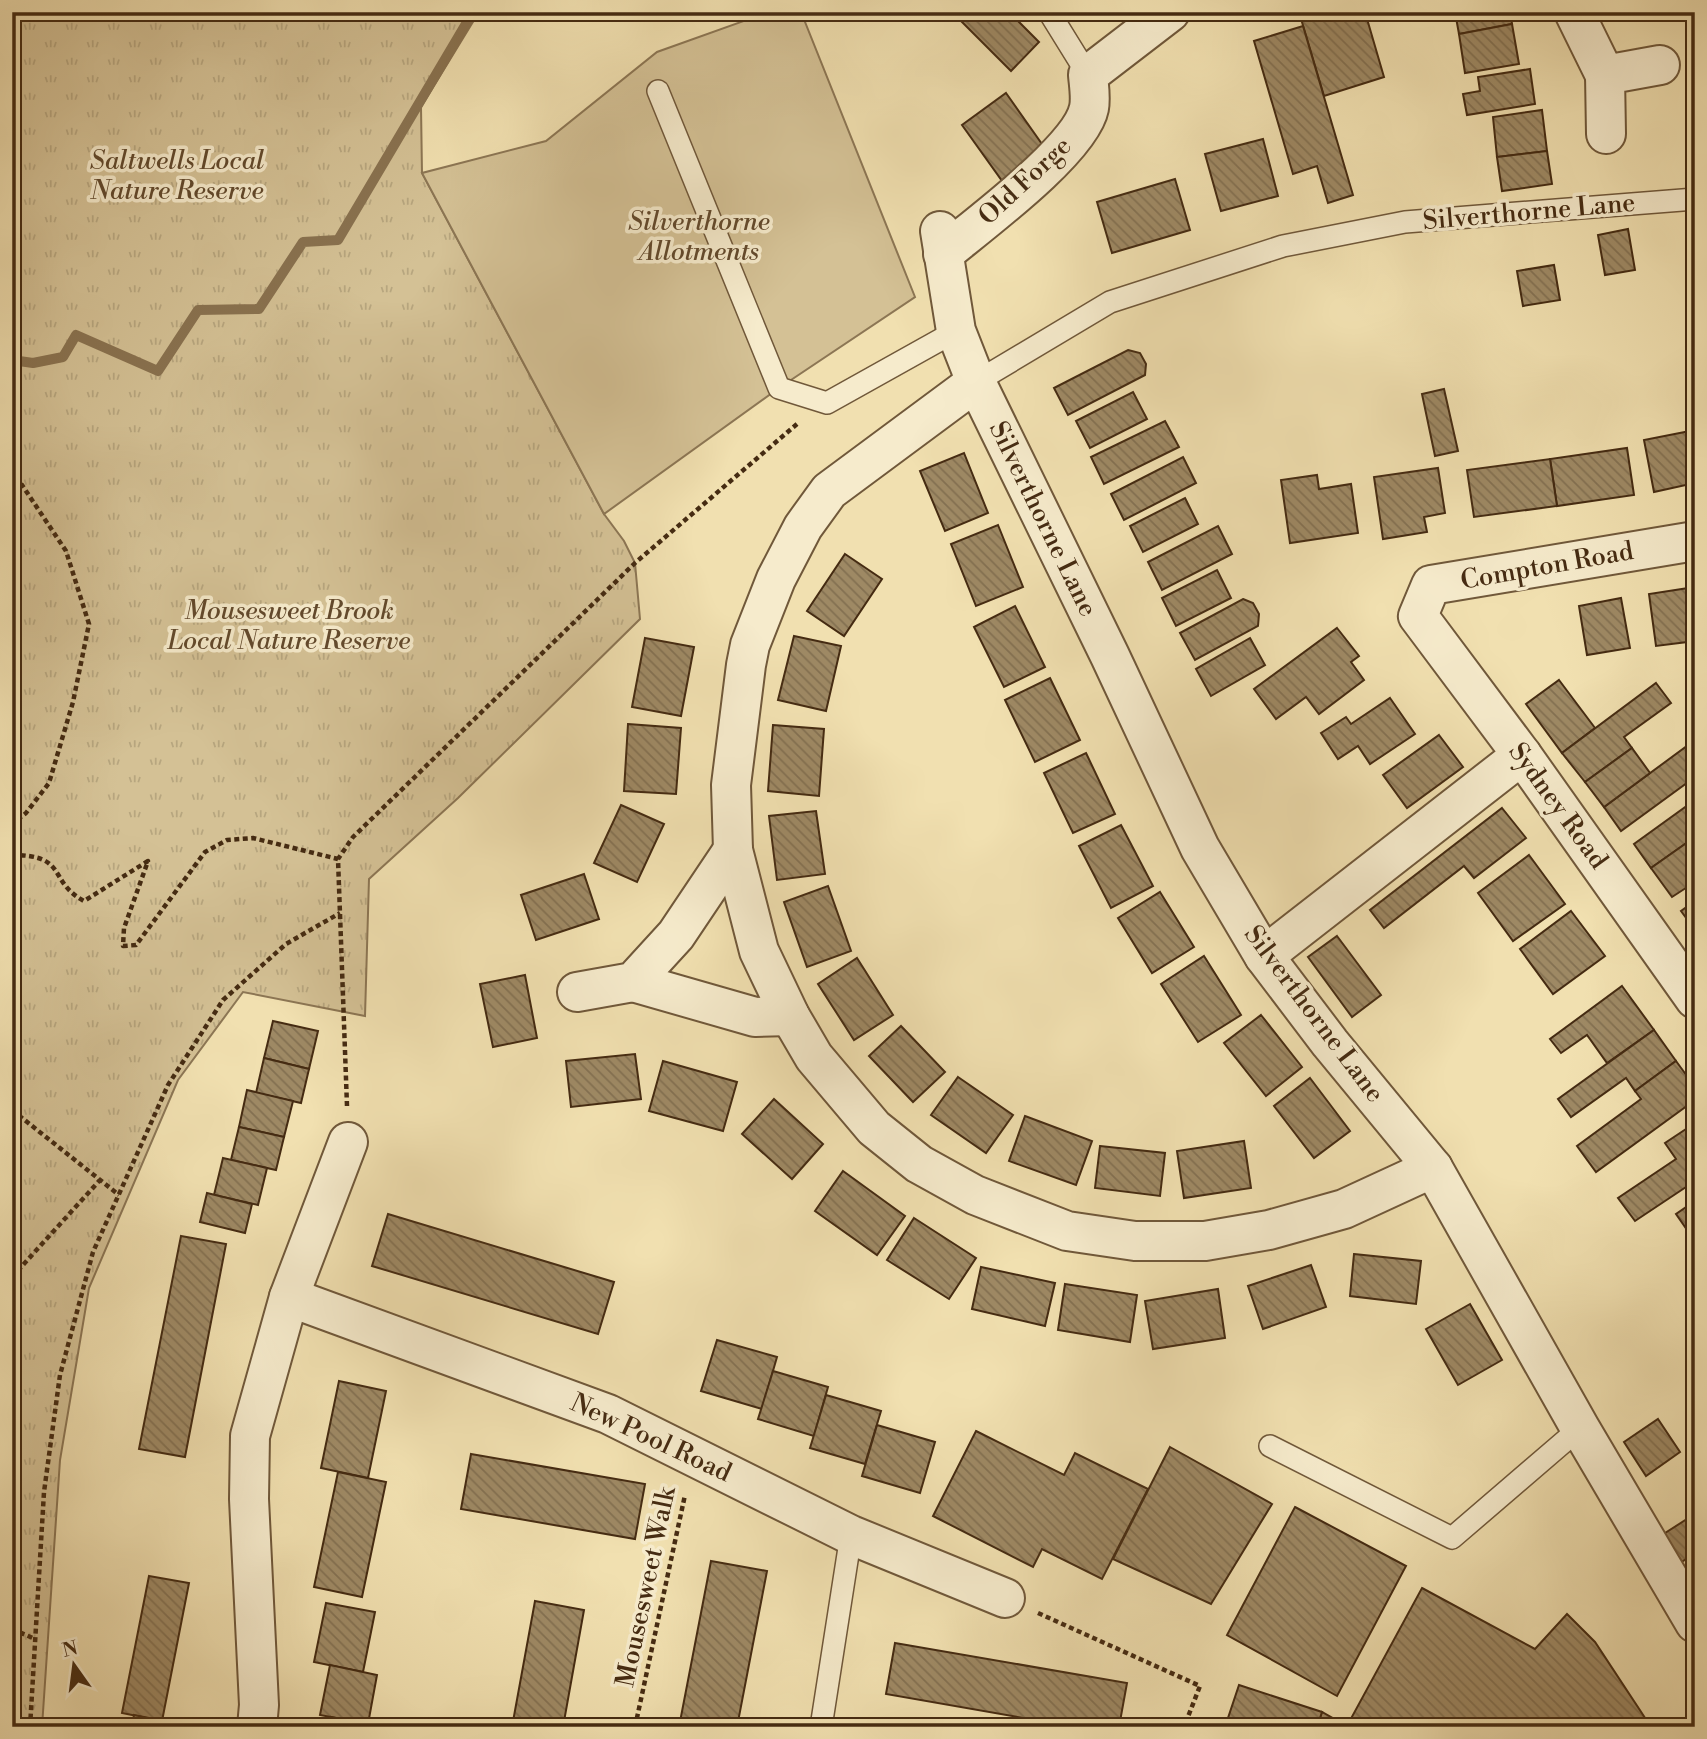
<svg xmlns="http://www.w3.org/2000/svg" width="1707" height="1739" font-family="'Libre Bodoni',serif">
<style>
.park{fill:url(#park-tufts);stroke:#8c7654;stroke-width:2}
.garden{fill:#d4c195;stroke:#8c7654;stroke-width:2}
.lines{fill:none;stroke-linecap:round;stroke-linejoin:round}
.stream{stroke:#897250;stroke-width:10}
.building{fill:url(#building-back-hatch);stroke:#452b12;stroke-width:2}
.service-casing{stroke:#70583a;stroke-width:24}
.minor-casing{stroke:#70583a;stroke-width:42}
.path{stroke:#452b12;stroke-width:4.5;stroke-dasharray:5 3.5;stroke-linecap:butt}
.service{stroke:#f6ebcc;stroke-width:21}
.minor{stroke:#f6ebcc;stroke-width:38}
.labels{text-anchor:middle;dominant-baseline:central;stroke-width:7;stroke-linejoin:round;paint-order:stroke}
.park-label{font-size:26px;font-style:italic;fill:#62492c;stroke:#f6ebcc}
.street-label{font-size:26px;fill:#452b12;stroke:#f6ebcc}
</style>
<defs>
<pattern id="park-tufts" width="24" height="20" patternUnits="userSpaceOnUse" patternTransform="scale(1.75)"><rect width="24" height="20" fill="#d4c195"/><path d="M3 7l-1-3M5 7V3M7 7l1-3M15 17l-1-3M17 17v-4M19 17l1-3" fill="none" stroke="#b7a67f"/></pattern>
<pattern id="building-back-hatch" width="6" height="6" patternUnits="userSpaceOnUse" patternTransform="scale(1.75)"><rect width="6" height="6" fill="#9e8964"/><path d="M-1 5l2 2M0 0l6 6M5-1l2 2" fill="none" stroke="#837051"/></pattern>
</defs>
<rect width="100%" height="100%" fill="#f1e0b0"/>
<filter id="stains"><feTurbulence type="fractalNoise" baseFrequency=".00286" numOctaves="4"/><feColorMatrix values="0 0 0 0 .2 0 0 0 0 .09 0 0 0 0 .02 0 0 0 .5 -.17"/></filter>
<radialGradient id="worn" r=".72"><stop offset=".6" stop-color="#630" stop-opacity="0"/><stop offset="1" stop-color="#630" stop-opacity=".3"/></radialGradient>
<!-- park -->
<path class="park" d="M 12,12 L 479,12 L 421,107 L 422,173 L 604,514 L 624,541 L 635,563 L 640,619 L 458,798 L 369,879 L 365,1016 L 243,992 L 178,1080 L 89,1288 L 60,1460 L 42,1727 L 12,1727 Z"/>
<!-- garden -->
<path class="garden" d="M 769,12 L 801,12 L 915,297 L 779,388 L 604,514 L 422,173 L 546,141 L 657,52 Z"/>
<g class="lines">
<!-- stream -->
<path class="stream" d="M 12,360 L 33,363 L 63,357 L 76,335 L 158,371 L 198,310 L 259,309 L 303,242 L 338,240 L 473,12"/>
</g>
<!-- building -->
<g class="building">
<path d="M 952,12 L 1009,12 L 1039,42 L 1011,71 Z"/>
<path d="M 1299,12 L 1365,12 L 1384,77 L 1324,96 Z"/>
<path d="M 1455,12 L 1510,12 L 1512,24 L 1459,34 Z"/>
<path d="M 1512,24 L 1519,64 L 1465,73 L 1459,34 Z"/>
<path d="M 1303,26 L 1353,195 L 1328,203 L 1317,166 L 1293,174 L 1254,41 Z"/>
<path d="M 1530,69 L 1535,104 L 1467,115 L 1463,94 L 1480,91 L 1478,77 Z"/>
<path d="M 1006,93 L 1049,154 L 1005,185 L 962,125 Z"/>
<path d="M 1542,110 L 1547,151 L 1497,157 L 1493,117 Z"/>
<path d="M 1263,139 L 1278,196 L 1221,211 L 1205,154 Z"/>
<path d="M 1547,151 L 1552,184 L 1502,191 L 1497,157 Z"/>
<path d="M 1175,179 L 1190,230 L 1112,253 L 1097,202 Z"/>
<path d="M 1628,229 L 1635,270 L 1605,275 L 1598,235 Z"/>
<path d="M 1554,265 L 1560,300 L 1523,306 L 1517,271 Z"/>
<path d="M 1128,350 L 1140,353 L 1146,364 L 1145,375 L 1068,415 L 1054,388 Z"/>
<path d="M 1444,389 L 1458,451 L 1435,456 L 1422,394 Z"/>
<path d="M 1133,392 L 1147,419 L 1090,448 L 1076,421 Z"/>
<path d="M 1165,421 L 1179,447 L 1104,484 L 1091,457 Z"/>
<path d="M 1695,430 L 1695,483 L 1654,492 L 1644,440 Z"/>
<path d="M 1627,448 L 1634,495 L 1557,506 L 1550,459 Z"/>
<path d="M 964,453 L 988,513 L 945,531 L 920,471 Z"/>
<path d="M 1183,457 L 1196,483 L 1124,520 L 1111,494 Z"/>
<path d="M 1550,459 L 1557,506 L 1474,517 L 1467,470 Z"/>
<path d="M 1438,468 L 1445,513 L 1424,517 L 1427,532 L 1383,539 L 1374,477 Z"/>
<path d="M 1317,475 L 1319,489 L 1351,484 L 1358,533 L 1290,543 L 1281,480 Z"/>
<path d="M 1185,498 L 1198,524 L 1143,552 L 1130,526 Z"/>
<path d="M 998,525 L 1023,587 L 976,606 L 951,544 Z"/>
<path d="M 1218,526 L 1232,554 L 1162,590 L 1148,562 Z"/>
<path d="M 845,554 L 882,579 L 844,636 L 807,611 Z"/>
<path d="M 1217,570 L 1231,598 L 1176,626 L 1162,598 Z"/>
<path d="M 1695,587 L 1695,641 L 1656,646 L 1649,594 Z"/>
<path d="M 1621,598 L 1630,648 L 1587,655 L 1579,606 Z"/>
<path d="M 1243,599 L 1253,603 L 1259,614 L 1258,626 L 1195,660 L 1180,633 Z"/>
<path d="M 1015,606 L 1045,667 L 1004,687 L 974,627 Z"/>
<path d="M 1337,628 L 1359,656 L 1351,662 L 1364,680 L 1319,714 L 1306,697 L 1276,719 L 1254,689 Z"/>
<path d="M 794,636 L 841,646 L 826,711 L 778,700 Z"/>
<path d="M 645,638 L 694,647 L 681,716 L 632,707 Z"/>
<path d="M 1250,638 L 1265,665 L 1211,696 L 1196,669 Z"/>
<path d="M 1050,678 L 1080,740 L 1035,762 L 1005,700 Z"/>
<path d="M 1559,680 L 1595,728 L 1562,753 L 1526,704 Z"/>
<path d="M 1656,683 L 1671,703 L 1624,737 L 1632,748 L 1585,782 L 1562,753 Z"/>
<path d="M 1390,698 L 1415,734 L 1370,764 L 1358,746 L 1338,759 L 1321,733 L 1346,717 L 1351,724 Z"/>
<path d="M 628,724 L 681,728 L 676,794 L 624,791 Z"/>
<path d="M 773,725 L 824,729 L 819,796 L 768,791 Z"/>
<path d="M 1439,735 L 1463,767 L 1407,808 L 1383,775 Z"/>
<path d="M 1695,740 L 1695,777 L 1621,831 L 1604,807 Z"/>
<path d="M 1632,748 L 1650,773 L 1604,807 L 1585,782 Z"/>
<path d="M 1086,753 L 1115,814 L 1073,833 L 1044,773 Z"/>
<path d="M 1695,800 L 1695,837 L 1651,868 L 1634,844 Z"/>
<path d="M 621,805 L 664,824 L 637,882 L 594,863 Z"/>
<path d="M 1502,808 L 1526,838 L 1474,878 L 1464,866 L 1384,928 L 1370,910 Z"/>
<path d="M 816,811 L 825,874 L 777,880 L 769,816 Z"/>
<path d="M 1121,825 L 1153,886 L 1111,908 L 1079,846 Z"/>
<path d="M 1695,837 L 1695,882 L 1672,897 L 1651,868 Z"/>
<path d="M 1529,855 L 1565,904 L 1513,941 L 1478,893 Z"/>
<path d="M 584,874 L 599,919 L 536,940 L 521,895 Z"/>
<path d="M 828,886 L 851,951 L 807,967 L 784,902 Z"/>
<path d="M 1160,892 L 1194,947 L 1152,973 L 1118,918 Z"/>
<path d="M 1695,901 L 1695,930 L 1681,911 Z"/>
<path d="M 1571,911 L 1605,956 L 1553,994 L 1520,949 Z"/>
<path d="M 1337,936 L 1381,995 L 1352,1017 L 1308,957 Z"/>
<path d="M 1204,956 L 1241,1015 L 1198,1042 L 1161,984 Z"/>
<path d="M 857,958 L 893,1015 L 854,1040 L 818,984 Z"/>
<path d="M 525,975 L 537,1038 L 493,1047 L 480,984 Z"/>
<path d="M 1622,986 L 1654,1030 L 1607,1063 L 1587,1035 L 1561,1053 L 1550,1039 Z"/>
<path d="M 1261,1015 L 1302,1067 L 1266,1096 L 1224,1043 Z"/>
<path d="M 273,1021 L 318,1031 L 309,1069 L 264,1058 Z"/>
<path d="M 901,1026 L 945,1072 L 913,1102 L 869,1056 Z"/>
<path d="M 1654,1030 L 1676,1061 L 1635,1091 L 1626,1078 L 1571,1117 L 1558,1099 Z"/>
<path d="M 635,1054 L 641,1099 L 571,1107 L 566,1061 Z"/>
<path d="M 264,1058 L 309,1069 L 301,1103 L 256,1093 Z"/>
<path d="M 663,1061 L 737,1082 L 723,1131 L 649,1111 Z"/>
<path d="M 1676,1061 L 1695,1087 L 1695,1100 L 1596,1172 L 1577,1146 L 1641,1099 L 1635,1091 Z"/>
<path d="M 958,1077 L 1013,1115 L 986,1153 L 931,1115 Z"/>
<path d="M 1310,1078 L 1350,1131 L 1314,1158 L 1274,1106 Z"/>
<path d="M 247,1090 L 293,1101 L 284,1137 L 239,1127 Z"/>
<path d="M 774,1099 L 823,1144 L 792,1179 L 742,1134 Z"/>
<path d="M 1025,1116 L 1092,1141 L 1076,1185 L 1009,1161 Z"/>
<path d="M 1695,1123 L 1695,1181 L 1635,1221 L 1618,1198 L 1676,1159 L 1665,1143 Z"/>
<path d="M 239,1127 L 284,1137 L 276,1170 L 231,1160 Z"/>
<path d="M 1244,1141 L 1251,1188 L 1184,1198 L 1177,1151 Z"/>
<path d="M 1100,1146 L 1165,1153 L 1160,1196 L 1095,1188 Z"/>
<path d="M 223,1158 L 267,1168 L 258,1205 L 214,1195 Z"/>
<path d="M 843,1171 L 905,1216 L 877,1255 L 815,1211 Z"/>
<path d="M 207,1193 L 252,1204 L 245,1233 L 200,1222 Z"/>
<path d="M 1695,1201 L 1695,1236 L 1692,1237 L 1676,1214 Z"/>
<path d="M 388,1214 L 614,1282 L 598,1334 L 372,1266 Z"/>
<path d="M 914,1218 L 976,1258 L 949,1299 L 887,1260 Z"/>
<path d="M 181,1236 L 226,1244 L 185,1457 L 139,1449 Z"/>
<path d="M 1354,1254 L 1421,1261 L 1416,1304 L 1350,1296 Z"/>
<path d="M 1311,1265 L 1326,1307 L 1263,1329 L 1248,1286 Z"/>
<path d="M 981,1267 L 1055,1283 L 1045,1326 L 972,1309 Z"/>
<path d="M 1065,1284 L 1137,1295 L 1130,1342 L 1058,1330 Z"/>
<path d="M 1218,1289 L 1225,1338 L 1153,1349 L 1145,1301 Z"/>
<path d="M 1470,1304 L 1502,1360 L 1458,1385 L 1426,1329 Z"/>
<path d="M 717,1340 L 777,1357 L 762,1409 L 701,1391 Z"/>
<path d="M 773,1371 L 828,1387 L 814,1436 L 758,1419 Z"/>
<path d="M 339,1381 L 386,1391 L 368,1478 L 321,1468 Z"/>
<path d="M 826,1395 L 881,1411 L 865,1464 L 810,1448 Z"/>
<path d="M 1658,1419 L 1680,1452 L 1646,1476 L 1624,1442 Z"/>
<path d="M 877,1425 L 935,1442 L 920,1493 L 862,1476 Z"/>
<path d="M 976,1431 L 1064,1475 L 1075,1453 L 1148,1489 L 1102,1579 L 1042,1549 L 1033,1567 L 933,1516 Z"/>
<path d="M 1170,1447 L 1272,1504 L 1211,1604 L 1113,1559 Z"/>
<path d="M 471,1454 L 645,1484 L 635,1539 L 461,1509 Z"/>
<path d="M 338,1472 L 386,1482 L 362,1597 L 314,1587 Z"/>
<path d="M 1295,1507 L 1406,1566 L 1337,1696 L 1227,1635 Z"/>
<path d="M 1690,1517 L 1695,1523 L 1695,1553 L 1680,1563 L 1662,1535 Z"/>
<path d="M 711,1561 L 767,1571 L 737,1727 L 679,1727 Z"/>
<path d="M 149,1576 L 189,1583 L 162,1721 L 122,1713 Z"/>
<path d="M 1422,1588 L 1535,1649 L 1567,1614 L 1595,1642 L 1651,1727 L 1317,1727 L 1322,1712 L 1347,1726 Z"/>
<path d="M 535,1601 L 584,1610 L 563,1727 L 512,1727 Z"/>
<path d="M 326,1603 L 375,1612 L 363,1672 L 314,1662 Z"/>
<path d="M 895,1643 L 1127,1683 L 1119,1727 L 1075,1727 L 886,1694 Z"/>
<path d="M 330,1665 L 377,1675 L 368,1724 L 320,1715 Z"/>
<path d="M 1239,1685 L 1322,1712 L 1317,1727 L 1225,1727 Z"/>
<path d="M 134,1715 L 174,1723 L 173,1727 L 132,1727 Z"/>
<path d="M 331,1717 L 378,1726 L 378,1727 L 329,1727 Z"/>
</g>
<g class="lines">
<!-- service casing -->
<g class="service-casing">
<g id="service">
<path d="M 1049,12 L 1088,75"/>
<path d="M 658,91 L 779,388 L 827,403 L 956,331"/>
<path d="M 976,382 L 1110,302 L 1283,246 L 1405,222 L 1695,199"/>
<path d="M 1270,1446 L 1452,1538 L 1580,1428"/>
<path d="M 821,1727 L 851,1535"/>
</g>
</g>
<!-- minor casing -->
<g class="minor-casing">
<g id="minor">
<path d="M 1574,12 L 1605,75"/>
<path d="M 1606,134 L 1605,75 L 1660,65"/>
<path d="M 940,231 L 956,331 L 976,382 L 1110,656 L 1200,848 L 1264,956 L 1330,1043 L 1433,1168 L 1580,1428 L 1695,1623"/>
<path d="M 943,254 C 978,225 1081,149 1089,108 C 1091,98 1089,86 1088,75 L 1170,12"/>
<path d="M 976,382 L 829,491 L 803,527 L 776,579 L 750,645 L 746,665 L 731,785 L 733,850 L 759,951 L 790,1016 L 814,1057 L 874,1128 L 919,1164 L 975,1195 L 1067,1231 L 1135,1241 L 1205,1241 L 1269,1230 L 1344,1209 L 1433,1168"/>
<path d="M 1695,541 L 1431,585 L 1418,616 L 1522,755 L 1695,999"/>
<path d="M 1264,956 L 1522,755"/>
<path d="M 633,982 L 755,1017 L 790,1016"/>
<path d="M 577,992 L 633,982 L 676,935 L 733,850"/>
<path d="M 289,1297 L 608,1414 L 851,1535 L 1005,1598"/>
<path d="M 257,1727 L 259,1705 L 249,1499 L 250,1436 L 289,1297 L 348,1142"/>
</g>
</g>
<!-- path -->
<g class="path">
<path d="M 12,482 L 22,485 L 66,551 L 89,624 L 73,702 L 49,783 L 26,813 L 12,824"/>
<path d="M 12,855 C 69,855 47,881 84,901 L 148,861 L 124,928 L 123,946 L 136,945 L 205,852 L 227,840 L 253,838 L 338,859"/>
<path d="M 347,1106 L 338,859 L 353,837 L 635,563 L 797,424"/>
<path d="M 12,1110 L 119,1195"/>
<path d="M 12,1277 L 100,1180"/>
<path d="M 1038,1613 L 1200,1686 L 1184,1727"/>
<path d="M 12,1629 L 35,1639"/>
<path d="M 30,1727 L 44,1492 L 60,1375 L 93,1252 L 168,1085 L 223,1000 L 286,944 L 340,913"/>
<path d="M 635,1727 L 685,1495"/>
</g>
<!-- service -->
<use href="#service" class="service"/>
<!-- minor -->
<use href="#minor" class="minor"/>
</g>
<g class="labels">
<!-- park labels -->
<g class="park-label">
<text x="177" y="161">Saltwells Local<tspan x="177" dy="30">Nature Reserve</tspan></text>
<text x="699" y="222">Silverthorne<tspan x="699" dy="30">Allotments</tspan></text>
<text x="289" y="611">Mousesweet Brook<tspan x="289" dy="30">Local Nature Reserve</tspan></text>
</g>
<!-- street labels -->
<g class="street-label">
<text transform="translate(1025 181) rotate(-43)">Old Forge</text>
<text transform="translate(1529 212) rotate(-5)">Silverthorne Lane</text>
<text transform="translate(1043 519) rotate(64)">Silverthorne Lane</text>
<text transform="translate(1547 566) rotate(-10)">Compton Road</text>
<text transform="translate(1558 806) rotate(54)">Sydney Road</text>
<text transform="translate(1314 1014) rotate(53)">Silverthorne Lane</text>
<text transform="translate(651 1438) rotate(25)">New Pool Road</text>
<text transform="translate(646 1587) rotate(-78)">Mousesweet Walk</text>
</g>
</g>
<!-- margin -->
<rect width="1707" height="1739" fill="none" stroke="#f1e0b0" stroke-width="42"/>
<rect x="14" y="14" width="1679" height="1711" fill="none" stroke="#452b12" stroke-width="3.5"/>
<rect x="21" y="21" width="1665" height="1697" fill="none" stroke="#452b12" stroke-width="2"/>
<!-- north arrow -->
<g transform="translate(74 1665) rotate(346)" stroke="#f6ebcc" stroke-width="5" paint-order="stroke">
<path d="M0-5L12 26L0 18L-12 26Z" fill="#452b12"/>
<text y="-10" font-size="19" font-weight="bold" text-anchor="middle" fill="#452b12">N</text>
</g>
<rect width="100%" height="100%" filter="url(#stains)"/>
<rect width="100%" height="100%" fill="url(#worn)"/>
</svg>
